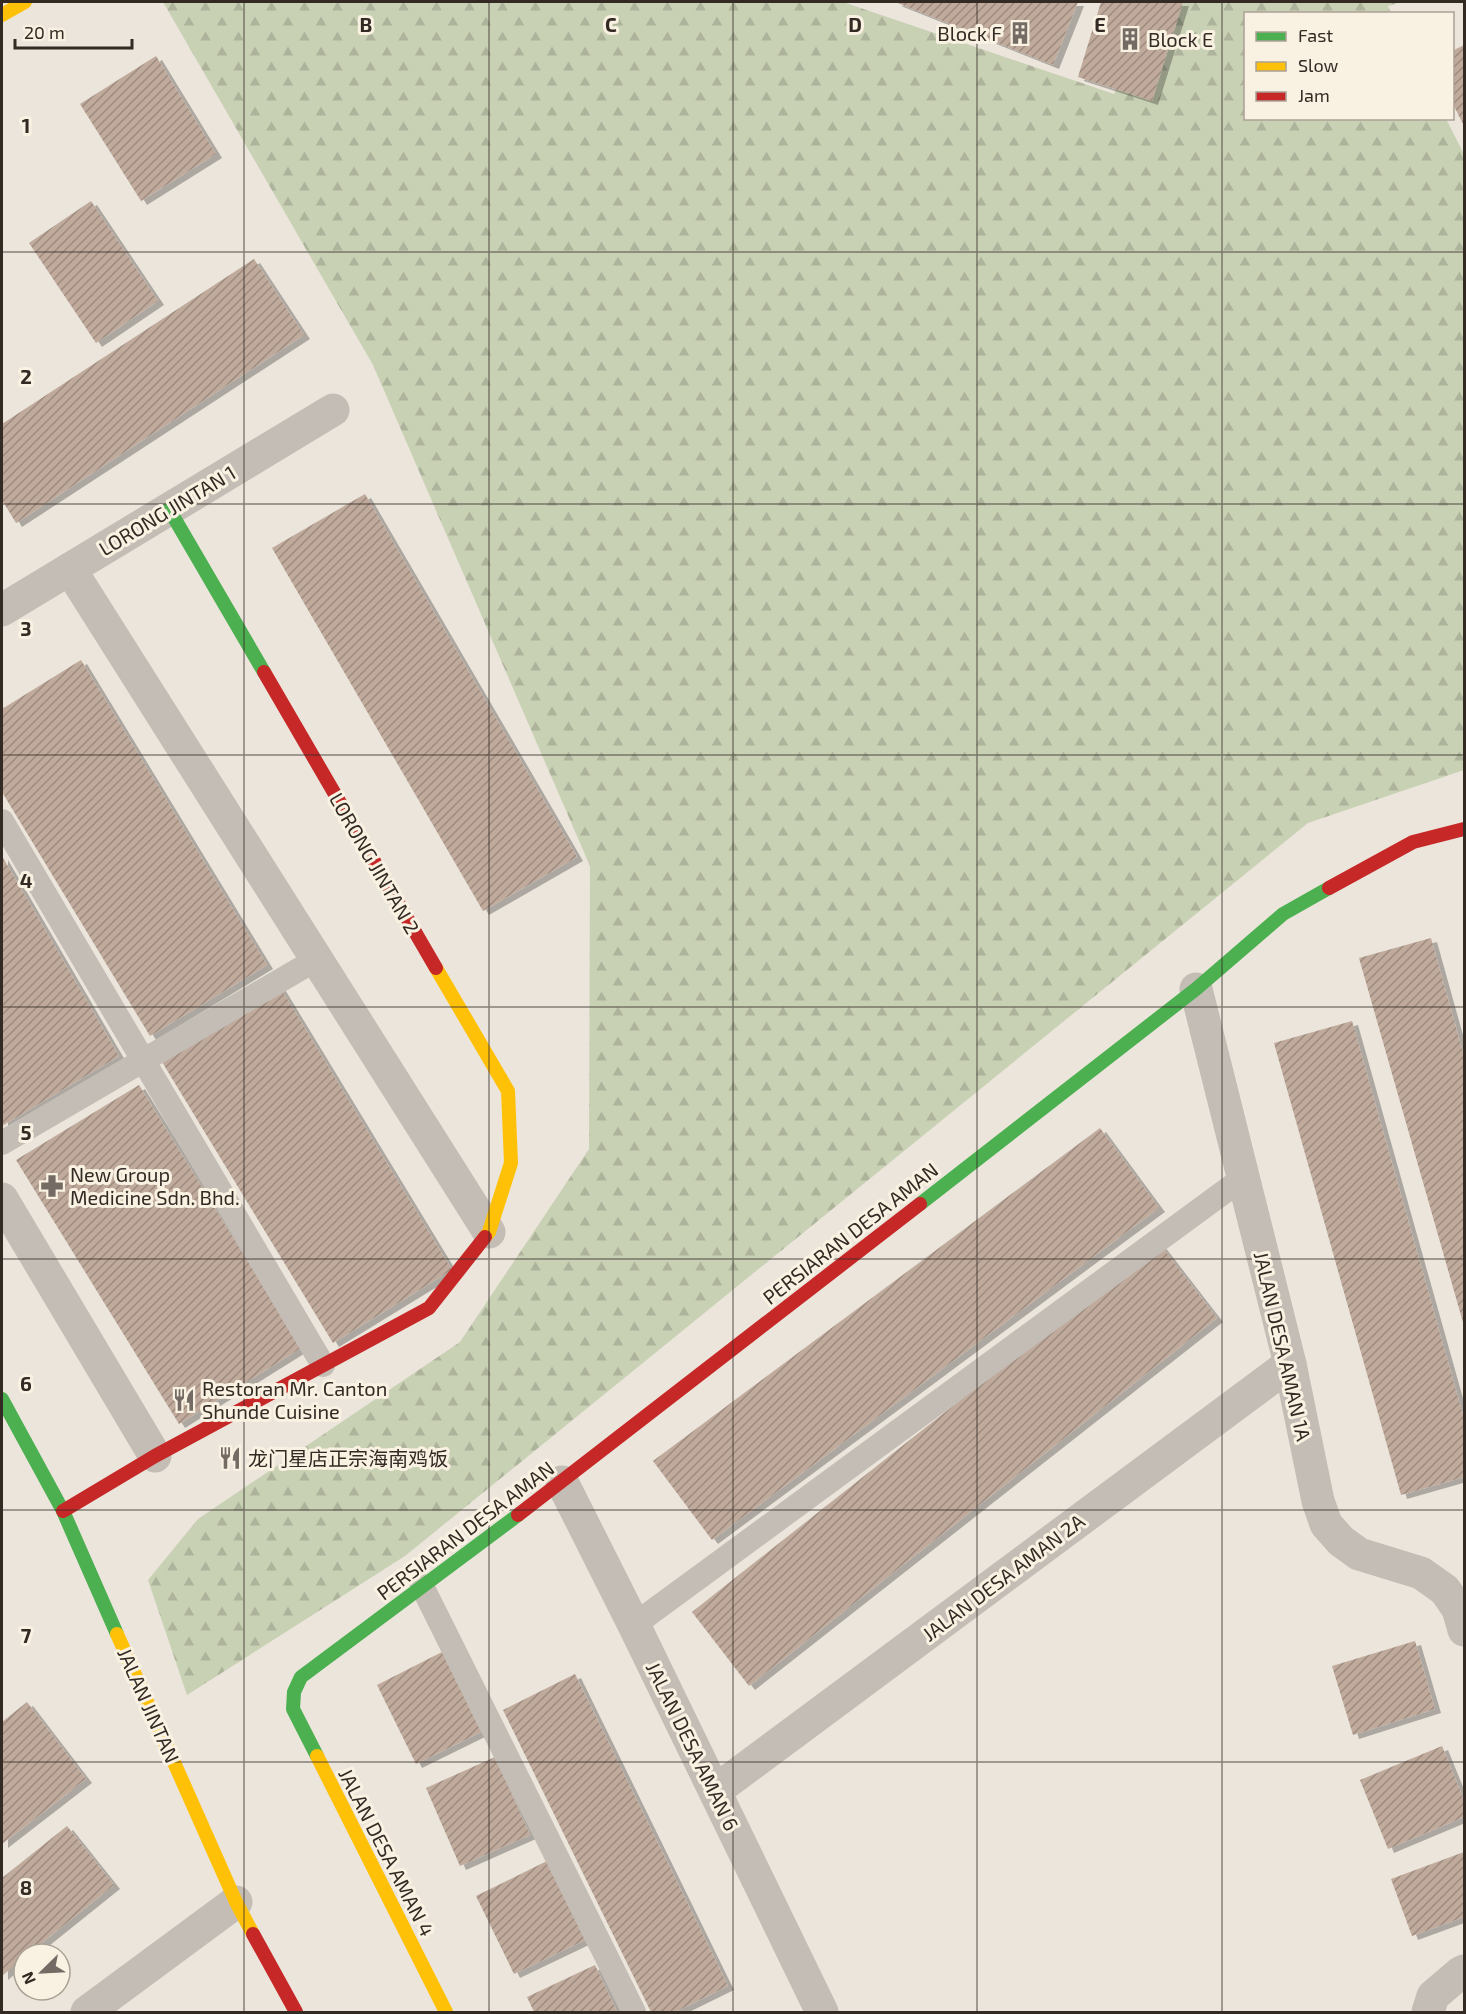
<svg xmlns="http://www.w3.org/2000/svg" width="1466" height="2014" font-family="'Exo 2','Noto Sans SC',sans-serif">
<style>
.forest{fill:url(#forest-firs)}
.building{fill:url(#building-hatch);filter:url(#shadow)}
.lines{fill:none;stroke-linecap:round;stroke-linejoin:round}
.lane{stroke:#c3bdb5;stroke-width:24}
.street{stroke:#c3bdb5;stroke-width:33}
.fast{stroke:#4caf50;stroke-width:14}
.slow{stroke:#ffc107;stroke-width:14}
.jam{stroke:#c62828;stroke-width:14}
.grid{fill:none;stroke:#332a24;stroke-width:1.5;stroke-opacity:0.55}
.labels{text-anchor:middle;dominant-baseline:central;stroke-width:6;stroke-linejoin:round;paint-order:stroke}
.poi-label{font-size:20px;fill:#332a24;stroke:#f9f1e1;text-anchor:start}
.street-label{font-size:20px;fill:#332a24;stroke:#f9f1e1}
.grid-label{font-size:20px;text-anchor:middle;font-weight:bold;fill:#332a24;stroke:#f9f1e1;stroke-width:6;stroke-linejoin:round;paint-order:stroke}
</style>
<defs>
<pattern id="forest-firs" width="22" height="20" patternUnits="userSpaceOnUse" patternTransform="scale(1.5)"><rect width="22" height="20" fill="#c9d1b4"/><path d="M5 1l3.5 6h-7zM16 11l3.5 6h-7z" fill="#adb49b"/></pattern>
<pattern id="building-hatch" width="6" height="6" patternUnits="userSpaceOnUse" patternTransform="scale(1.5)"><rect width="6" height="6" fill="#c0aa9c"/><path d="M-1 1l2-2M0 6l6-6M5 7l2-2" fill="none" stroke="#9d8b7f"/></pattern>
<filter id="shadow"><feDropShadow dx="6" dy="4" stdDeviation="0" flood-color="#0004"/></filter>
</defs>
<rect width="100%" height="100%" fill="#ebe5db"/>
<!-- forest -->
<path class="forest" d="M 163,2 L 843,2 L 1114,94 L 1151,2 L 1401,2 L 1388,6 L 1391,13 L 1246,14 L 1246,118 L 1446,119 L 1464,154 L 1464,770 L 1308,823 L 405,1556 L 187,1695 L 148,1580 L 198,1519 L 460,1342 L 589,1149 L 590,866 L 373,365 Z"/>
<!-- building -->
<g class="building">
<path d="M 895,2 L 1078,2 L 1053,65 Z"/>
<path d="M 1101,2 L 1183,2 L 1152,101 L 1078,77 Z"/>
<path d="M 1464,45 L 1464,126 L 1452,102 L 1452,51 Z"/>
<path d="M 156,56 L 216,154 L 141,201 L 80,104 Z"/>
<path d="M 91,201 L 158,301 L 96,343 L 29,243 Z"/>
<path d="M 254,259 L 304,335 L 16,523 L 2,500 L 2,424 Z"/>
<path d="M 365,494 L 577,857 L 483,911 L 272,548 Z"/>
<path d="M 81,660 L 267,965 L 150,1036 L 2,792 L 2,709 Z"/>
<path d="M 2,856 L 119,1056 L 2,1126 Z"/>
<path d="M 1431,938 L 1464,1056 L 1464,1326 L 1359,958 Z"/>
<path d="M 278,984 L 452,1270 L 333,1343 L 159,1057 Z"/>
<path d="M 1352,1021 L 1464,1419 L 1464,1477 L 1401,1495 L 1274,1043 Z"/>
<path d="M 139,1085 L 301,1348 L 179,1424 L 16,1160 Z"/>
<path d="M 1100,1128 L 1159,1208 L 712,1540 L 653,1461 Z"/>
<path d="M 1159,1243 L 1217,1318 L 749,1686 L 692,1612 Z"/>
<path d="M 1415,1641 L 1435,1709 L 1353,1735 L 1332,1666 Z"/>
<path d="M 442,1652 L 481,1732 L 416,1764 L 377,1685 Z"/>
<path d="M 575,1674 L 728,1986 L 675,2012 L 651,2012 L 503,1710 Z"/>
<path d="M 27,1702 L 86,1779 L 2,1844 L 2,1722 Z"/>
<path d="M 1442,1746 L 1464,1800 L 1464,1817 L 1388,1849 L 1360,1780 Z"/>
<path d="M 495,1757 L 530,1835 L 460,1866 L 426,1788 Z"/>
<path d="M 67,1826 L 114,1885 L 28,1954 L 24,1954 L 24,1957 L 2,1976 L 2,1878 Z"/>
<path d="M 1464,1852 L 1464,1917 L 1412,1936 L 1391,1879 Z"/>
<path d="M 547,1861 L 585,1940 L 514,1974 L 476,1896 Z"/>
<path d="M 595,1965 L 617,2012 L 534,2012 L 527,1997 Z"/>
</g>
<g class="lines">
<!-- lane -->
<g class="lane">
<path d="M 2,821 L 323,1365"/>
<path d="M 2,1143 L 317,959"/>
<path d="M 422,1586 L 634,2012"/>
<path d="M 634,1625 L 1243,1178"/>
</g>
<!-- street -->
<g class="street">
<path d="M 70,569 L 489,1232"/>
<path d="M 2,610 L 333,410"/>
<path d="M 1196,989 L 1290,1364 L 1318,1501 L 1326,1524 L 1341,1541 L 1359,1554 L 1421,1573 L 1445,1590 L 1458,1609 L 1464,1630"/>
<path d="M 2,1199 L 155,1456"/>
<path d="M 562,1482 L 634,1625 L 822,2012"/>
<path d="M 715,1791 L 1290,1364"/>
<path d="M 87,2012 L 236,1902"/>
<path d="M 1428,2012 L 1433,1996 L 1460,1973 L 1464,1971"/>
</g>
<!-- fast -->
<g class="fast">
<path d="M 169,509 L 264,672"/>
<path d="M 920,1204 L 1196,989 L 1283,914 L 1329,888"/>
<path d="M 2,1399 L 63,1511 L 117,1634"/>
<path d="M 317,1756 L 293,1709 L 294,1692 L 301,1677 L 518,1515"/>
</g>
<!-- slow -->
<g class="slow">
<path d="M 2,15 L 25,2"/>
<path d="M 436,968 L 508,1091 L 511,1163 L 489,1232 L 485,1237"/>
<path d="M 117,1634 L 236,1902 L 253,1934"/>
<path d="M 317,1756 L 446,2012"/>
</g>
<!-- jam -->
<g class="jam">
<path d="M 264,672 L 436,968"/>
<path d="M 1329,888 L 1413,842 L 1464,829"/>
<path d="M 63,1511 L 155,1456 L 429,1308 L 485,1237"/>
<path d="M 518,1515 L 920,1204"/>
<path d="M 253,1934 L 296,2012"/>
</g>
</g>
<!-- grid -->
<path class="grid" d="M 244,2 L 244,2012M 489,2 L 489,2012M 733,2 L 733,2012M 977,2 L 977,2012M 1222,2 L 1222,2012M 2,252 L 1464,252M 2,504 L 1464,504M 2,755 L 1464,755M 2,1007 L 1464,1007M 2,1259 L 1464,1259M 2,1510 L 1464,1510M 2,1762 L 1464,1762"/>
<!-- icons -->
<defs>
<g id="building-bare" transform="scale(1.8)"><path d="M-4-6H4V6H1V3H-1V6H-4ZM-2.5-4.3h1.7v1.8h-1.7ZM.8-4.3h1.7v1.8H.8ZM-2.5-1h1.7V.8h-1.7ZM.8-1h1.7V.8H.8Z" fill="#736b64" stroke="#f9f1e1" stroke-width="2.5" paint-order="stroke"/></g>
<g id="pharmacy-bare" transform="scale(1.8)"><path d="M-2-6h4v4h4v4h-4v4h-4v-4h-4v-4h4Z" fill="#736b64" stroke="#f9f1e1" stroke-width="2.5" paint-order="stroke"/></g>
<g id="restaurant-bare" transform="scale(1.8)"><path d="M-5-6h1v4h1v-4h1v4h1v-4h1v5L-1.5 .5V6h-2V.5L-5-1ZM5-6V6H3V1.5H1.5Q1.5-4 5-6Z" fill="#736b64" stroke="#f9f1e1" stroke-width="2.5" paint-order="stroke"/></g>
</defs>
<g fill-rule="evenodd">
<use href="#building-bare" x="1020" y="33"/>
<use href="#building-bare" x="1130" y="39"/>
<use href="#pharmacy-bare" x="52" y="1186"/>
<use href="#restaurant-bare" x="184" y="1400"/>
<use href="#restaurant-bare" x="230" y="1458"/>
</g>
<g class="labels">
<!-- poi labels -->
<g class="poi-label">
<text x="1002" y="33" text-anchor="end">Block F</text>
<text x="1148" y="39">Block E</text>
<text x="70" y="1174">New Group<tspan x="70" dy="23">Medicine Sdn. Bhd.</tspan></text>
<text x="202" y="1388">Restoran Mr. Canton<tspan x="202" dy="23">Shunde Cuisine</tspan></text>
<text x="248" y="1458">龙门星店正宗海南鸡饭</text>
</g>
<!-- street labels -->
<g class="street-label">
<text transform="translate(167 510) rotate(-31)">LORONG JINTAN 1</text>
<text transform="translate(375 863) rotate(60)">LORONG JINTAN 2</text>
<text transform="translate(850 1233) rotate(-38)">PERSIARAN DESA AMAN</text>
<text transform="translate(1283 1346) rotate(77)">JALAN DESA AMAN 1A</text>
<text transform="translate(465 1530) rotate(-37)">PERSIARAN DESA AMAN</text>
<text transform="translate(1003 1577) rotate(-37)">JALAN DESA AMAN 2A</text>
<text transform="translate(149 1705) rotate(66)">JALAN JINTAN</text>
<text transform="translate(693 1746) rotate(64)">JALAN DESA AMAN 6</text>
<text transform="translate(387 1852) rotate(63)">JALAN DESA AMAN 4</text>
</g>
</g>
<g class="grid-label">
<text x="366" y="32">B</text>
<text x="611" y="32">C</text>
<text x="855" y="32">D</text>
<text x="1100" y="32">E</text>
<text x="26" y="133">1</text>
<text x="26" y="384">2</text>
<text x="26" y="636">3</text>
<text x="26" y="888">4</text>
<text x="26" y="1140">5</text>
<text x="26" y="1391">6</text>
<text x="26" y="1643">7</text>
<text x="26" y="1895">8</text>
</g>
<!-- border -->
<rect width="1466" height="2014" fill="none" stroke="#332a24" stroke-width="6"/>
<!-- legend -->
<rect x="1244" y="12" width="210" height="108" fill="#f9f1e1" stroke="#aaa195" stroke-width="1.5"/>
<rect x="1256" y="32" width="30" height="9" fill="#4caf50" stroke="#aaa195" stroke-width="1.5"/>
<text x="1298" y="42" font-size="18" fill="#332a24">Fast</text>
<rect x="1256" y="62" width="30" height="9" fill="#ffc107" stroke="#aaa195" stroke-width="1.5"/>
<text x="1298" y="72" font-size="18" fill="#332a24">Slow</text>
<rect x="1256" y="92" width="30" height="9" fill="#c62828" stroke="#aaa195" stroke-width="1.5"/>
<text x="1298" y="102" font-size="18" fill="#332a24">Jam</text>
<!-- north arrow -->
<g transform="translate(42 1972) rotate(246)"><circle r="28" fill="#f9f1e1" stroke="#aaa195" stroke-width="1.5"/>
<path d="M0-4.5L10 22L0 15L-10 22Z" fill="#736b64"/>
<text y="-9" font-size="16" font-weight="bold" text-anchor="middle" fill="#332a24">N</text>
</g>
<!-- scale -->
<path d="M15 39v9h117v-9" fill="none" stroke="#332a24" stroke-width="3"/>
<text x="24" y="39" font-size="18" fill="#332a24" stroke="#f9f1e1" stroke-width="4.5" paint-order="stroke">20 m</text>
</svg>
